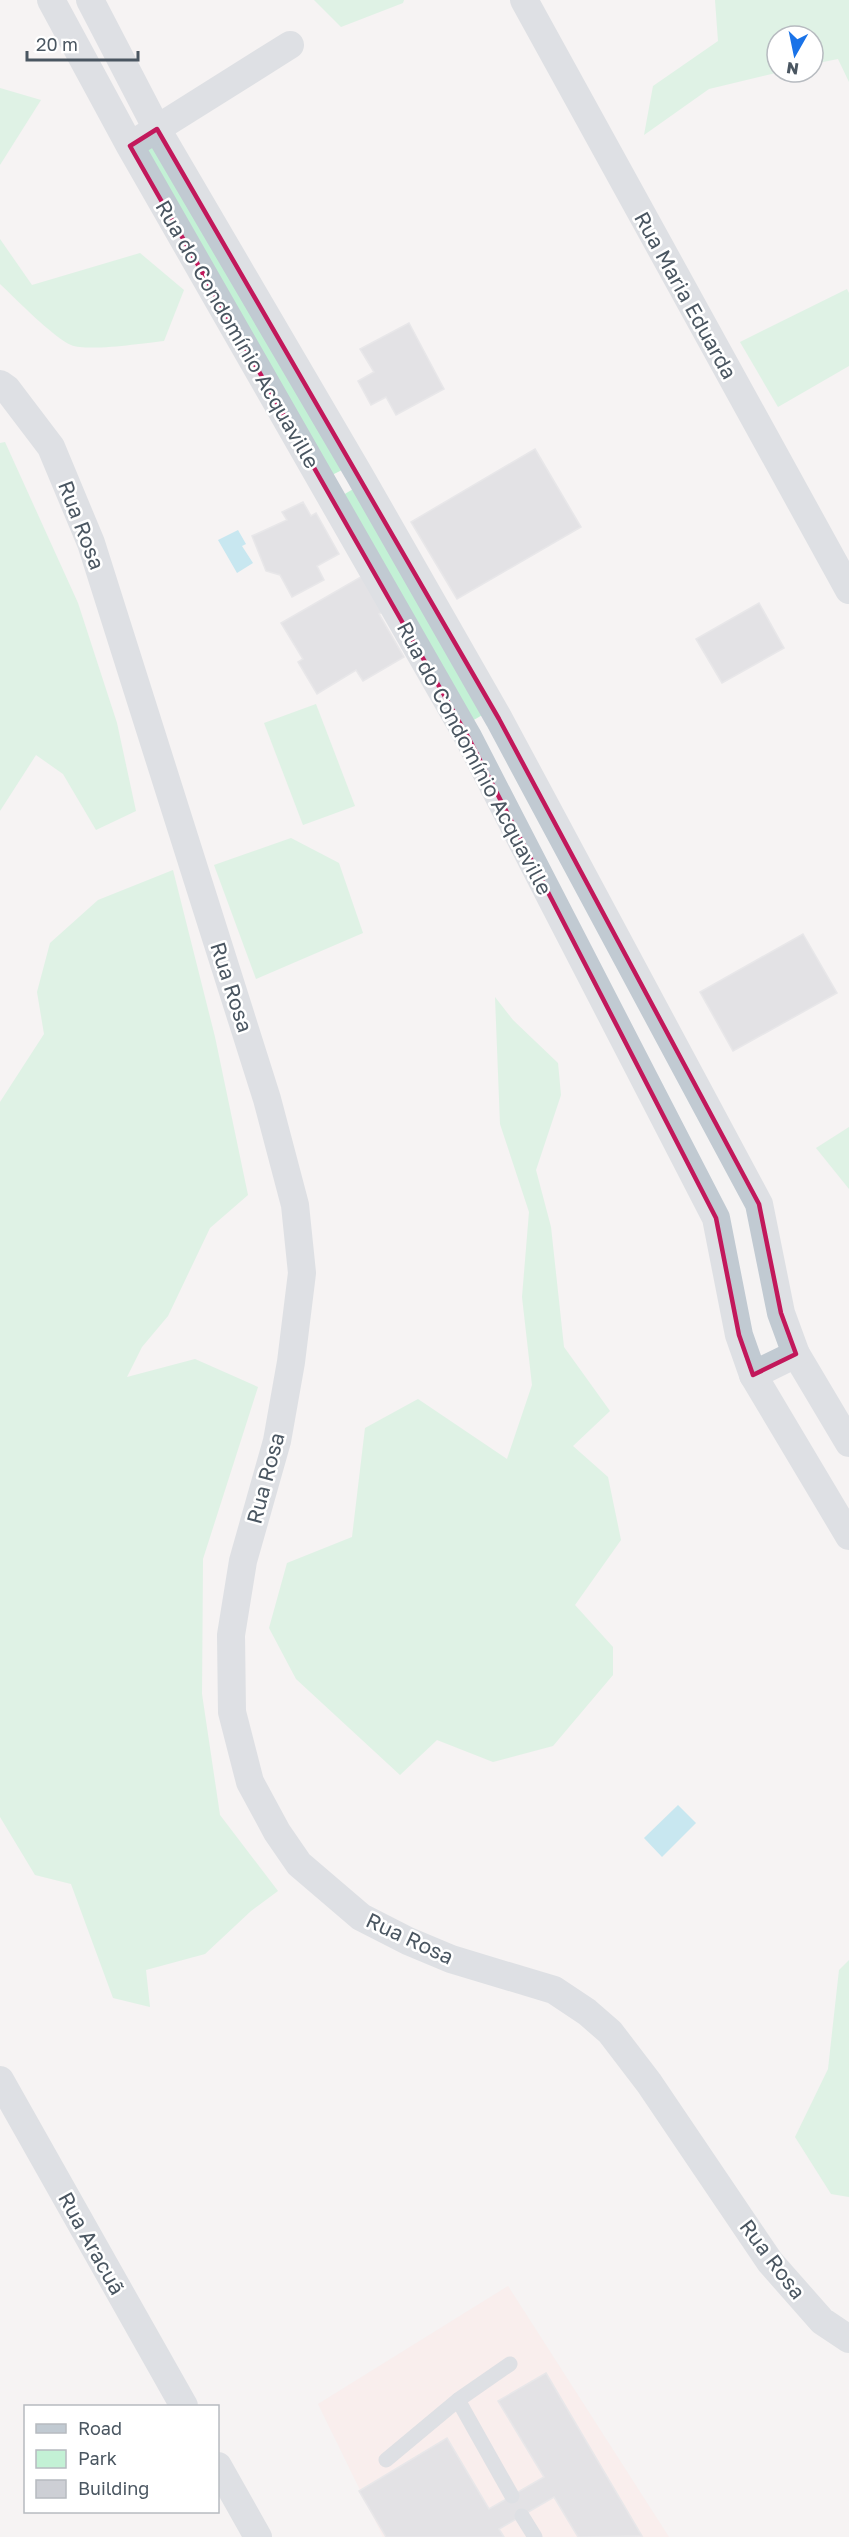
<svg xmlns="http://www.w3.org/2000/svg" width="849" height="2537" font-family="'Golos Text',sans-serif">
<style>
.medical{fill:#fce8e6}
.green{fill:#c3f1d5}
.water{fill:#90daee}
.building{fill:#cdcfd5;stroke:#d7d9de;stroke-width:1.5}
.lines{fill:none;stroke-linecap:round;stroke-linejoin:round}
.lane{stroke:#c1cad2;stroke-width:15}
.street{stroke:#c1cad2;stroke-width:28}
.marked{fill:none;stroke:#c2185b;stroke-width:4.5;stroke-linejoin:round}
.labels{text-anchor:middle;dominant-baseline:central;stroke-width:5;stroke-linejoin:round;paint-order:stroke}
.street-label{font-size:21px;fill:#4a5661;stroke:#fff}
</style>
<rect width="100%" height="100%" fill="#f5f3f3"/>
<!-- medical -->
<path class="medical" d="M 508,2286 L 669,2537 L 383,2537 L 318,2404 Z"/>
<!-- green -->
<g class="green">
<path d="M 314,0 L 404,0 L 403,3 L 341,27 Z"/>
<path d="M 715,0 L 849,0 L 849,82 L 838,59 L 813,64 L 813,36 L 777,36 L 777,72 L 780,72 L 709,89 L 644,135 L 653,86 L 718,41 Z"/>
<path d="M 0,88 L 41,100 L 0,165 Z"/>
<path d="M 153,144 L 344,469 L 332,475 L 145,149 Z"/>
<path d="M 0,239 L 32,285 L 140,253 L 184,290 L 164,341 C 144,343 88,352 71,345 C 53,337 16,299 0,284 Z"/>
<path d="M 847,289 L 849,293 L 849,366 L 778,407 L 740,342 Z"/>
<path d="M 5,442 L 78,603 L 117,723 L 136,811 L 96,830 L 63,774 L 36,755 L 0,811 L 0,443 Z"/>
<path d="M 355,488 L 484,714 L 472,721 L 343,495 Z"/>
<path d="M 316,704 L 355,806 L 303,825 L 264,723 Z"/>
<path d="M 291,838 L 339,863 L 363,933 L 256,979 L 214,865 Z"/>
<path d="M 173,870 L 215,1037 L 248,1195 L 210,1228 L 168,1316 L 142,1347 L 127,1377 L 195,1359 L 258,1387 L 203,1559 L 202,1694 L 220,1815 L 278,1891 L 251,1911 L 205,1954 L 146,1970 L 150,2007 L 113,1998 L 71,1884 L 35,1875 L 0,1817 L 0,1102 L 44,1034 L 37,992 L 50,943 L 98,900 Z"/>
<path d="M 495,997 L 513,1020 L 558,1063 L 561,1095 L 536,1170 L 551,1227 L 564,1347 L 610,1411 L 573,1446 L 608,1477 L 621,1540 L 575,1605 L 613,1647 L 613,1675 L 553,1746 L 493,1762 L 437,1740 L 400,1775 L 296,1679 L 269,1628 L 287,1563 L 352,1537 L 365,1428 L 418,1399 L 507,1459 L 532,1385 L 522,1297 L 529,1212 L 500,1124 Z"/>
<path d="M 849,1127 L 849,1189 L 816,1148 Z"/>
<path d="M 849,1960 L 849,2197 L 831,2194 L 795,2137 L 828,2069 L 839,1970 Z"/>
</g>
<!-- water -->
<g class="water">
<path d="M 238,530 L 246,544 L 242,546 L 253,563 L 237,573 L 218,540 Z"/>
<path d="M 678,1805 L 696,1823 L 662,1857 L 644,1838 Z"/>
</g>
<!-- building -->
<g class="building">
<path d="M 409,323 L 444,389 L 396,415 L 386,397 L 371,405 L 358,381 L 374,372 L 360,349 Z"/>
<path d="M 535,449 L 581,527 L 457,599 L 411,522 Z"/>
<path d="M 303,502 L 311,516 L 316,513 L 339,554 L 317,566 L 324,580 L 292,597 L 280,575 L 266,571 L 252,536 L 287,520 L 282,512 Z"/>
<path d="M 366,574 L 386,610 L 379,614 L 404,657 L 363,681 L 356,670 L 317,694 L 298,662 L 303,659 L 281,623 Z"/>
<path d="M 759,603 L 784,648 L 722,683 L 696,639 Z"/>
<path d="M 803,934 L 837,993 L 733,1051 L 700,992 Z"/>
<path d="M 546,2373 L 642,2536 L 578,2537 L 554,2497 L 499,2529 L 504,2537 L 386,2537 L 359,2491 L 447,2438 L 489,2509 L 544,2477 L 498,2401 Z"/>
</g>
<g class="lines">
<!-- lane -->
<g class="lane">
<path d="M 458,2400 L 512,2496"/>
<path d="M 386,2460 L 458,2400 L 510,2364"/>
<path d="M 522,2516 L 535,2537"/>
</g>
<!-- street -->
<g class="street">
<path d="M 51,0 L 130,146 L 468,737 L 716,1218 L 739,1335 L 753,1375 L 849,1536"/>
<path d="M 90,0 L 157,129 L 359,474 L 499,719 L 759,1204 L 781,1313 L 796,1354 L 849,1443"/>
<path d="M 524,0 L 849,590"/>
<path d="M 142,138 L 290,45"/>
<path d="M 0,384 L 7,389 L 51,447 L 91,543 L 267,1099 L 295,1205 L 302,1273 L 291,1362 L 277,1441 L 243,1561 L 231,1635 L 232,1712 L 250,1782 L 277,1832 L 299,1864 L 361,1917 L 408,1941 L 451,1959 L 554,1990 L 587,2012 L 610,2032 L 649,2083 L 770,2262 L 822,2321 L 849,2339"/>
<path d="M 753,1375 L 796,1354"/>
<path d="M 0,2080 L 184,2406"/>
<path d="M 218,2466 L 258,2537"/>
</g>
</g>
<!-- marked area -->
<path d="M0 0H849V2537H0ZM 157,129 L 499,719 L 759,1204 L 781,1313 L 796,1354 L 753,1375 L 739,1335 L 716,1218 L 468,737 L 130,146 Z" fill="#f5f3f3" fill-opacity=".55" fill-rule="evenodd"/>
<path class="marked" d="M 157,129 L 499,719 L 759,1204 L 781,1313 L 796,1354 L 753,1375 L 739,1335 L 716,1218 L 468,737 L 130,146 Z"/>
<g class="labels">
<!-- street labels -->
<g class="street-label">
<text transform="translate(686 295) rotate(61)">Rua Maria Eduarda</text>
<text transform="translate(238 334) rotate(60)">Rua do Condomínio Acquaville</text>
<text transform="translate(82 525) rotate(69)">Rua Rosa</text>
<text transform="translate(475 758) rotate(62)">Rua do Condomínio Acquaville</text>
<text transform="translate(232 987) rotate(72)">Rua Rosa</text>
<text transform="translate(265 1478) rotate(-75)">Rua Rosa</text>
<text transform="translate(410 1938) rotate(25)">Rua Rosa</text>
<text transform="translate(92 2243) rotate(61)">Rua Aracuã</text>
<text transform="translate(773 2259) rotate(53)">Rua Rosa</text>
</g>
</g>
<!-- legend -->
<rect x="24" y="2405" width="195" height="108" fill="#ffffff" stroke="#b7bbc0" stroke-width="1.5"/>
<rect x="36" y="2424" width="30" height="9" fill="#c1cad2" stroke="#b7bbc0" stroke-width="1.5"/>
<text x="78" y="2435" font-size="18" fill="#4a5661">Road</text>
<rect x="36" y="2450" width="30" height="18" fill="#c3f1d5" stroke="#b7bbc0" stroke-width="1.5"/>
<text x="78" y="2465" font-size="18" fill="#4a5661">Park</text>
<rect x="36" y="2480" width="30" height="18" fill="#cdcfd5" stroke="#b7bbc0" stroke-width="1.5"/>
<text x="78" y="2495" font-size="18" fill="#4a5661">Building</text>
<!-- north arrow -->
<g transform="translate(795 54) rotate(189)"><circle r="28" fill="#ffffff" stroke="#b7bbc0" stroke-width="1.5"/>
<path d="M0-4.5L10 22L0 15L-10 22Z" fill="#1a73e8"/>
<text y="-9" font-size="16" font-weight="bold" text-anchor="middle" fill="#4a5661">N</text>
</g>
<!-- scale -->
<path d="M27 51v9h111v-9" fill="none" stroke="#4a5661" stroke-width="3"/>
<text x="36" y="51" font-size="18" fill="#4a5661" stroke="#ffffff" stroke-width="4.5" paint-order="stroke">20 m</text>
</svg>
